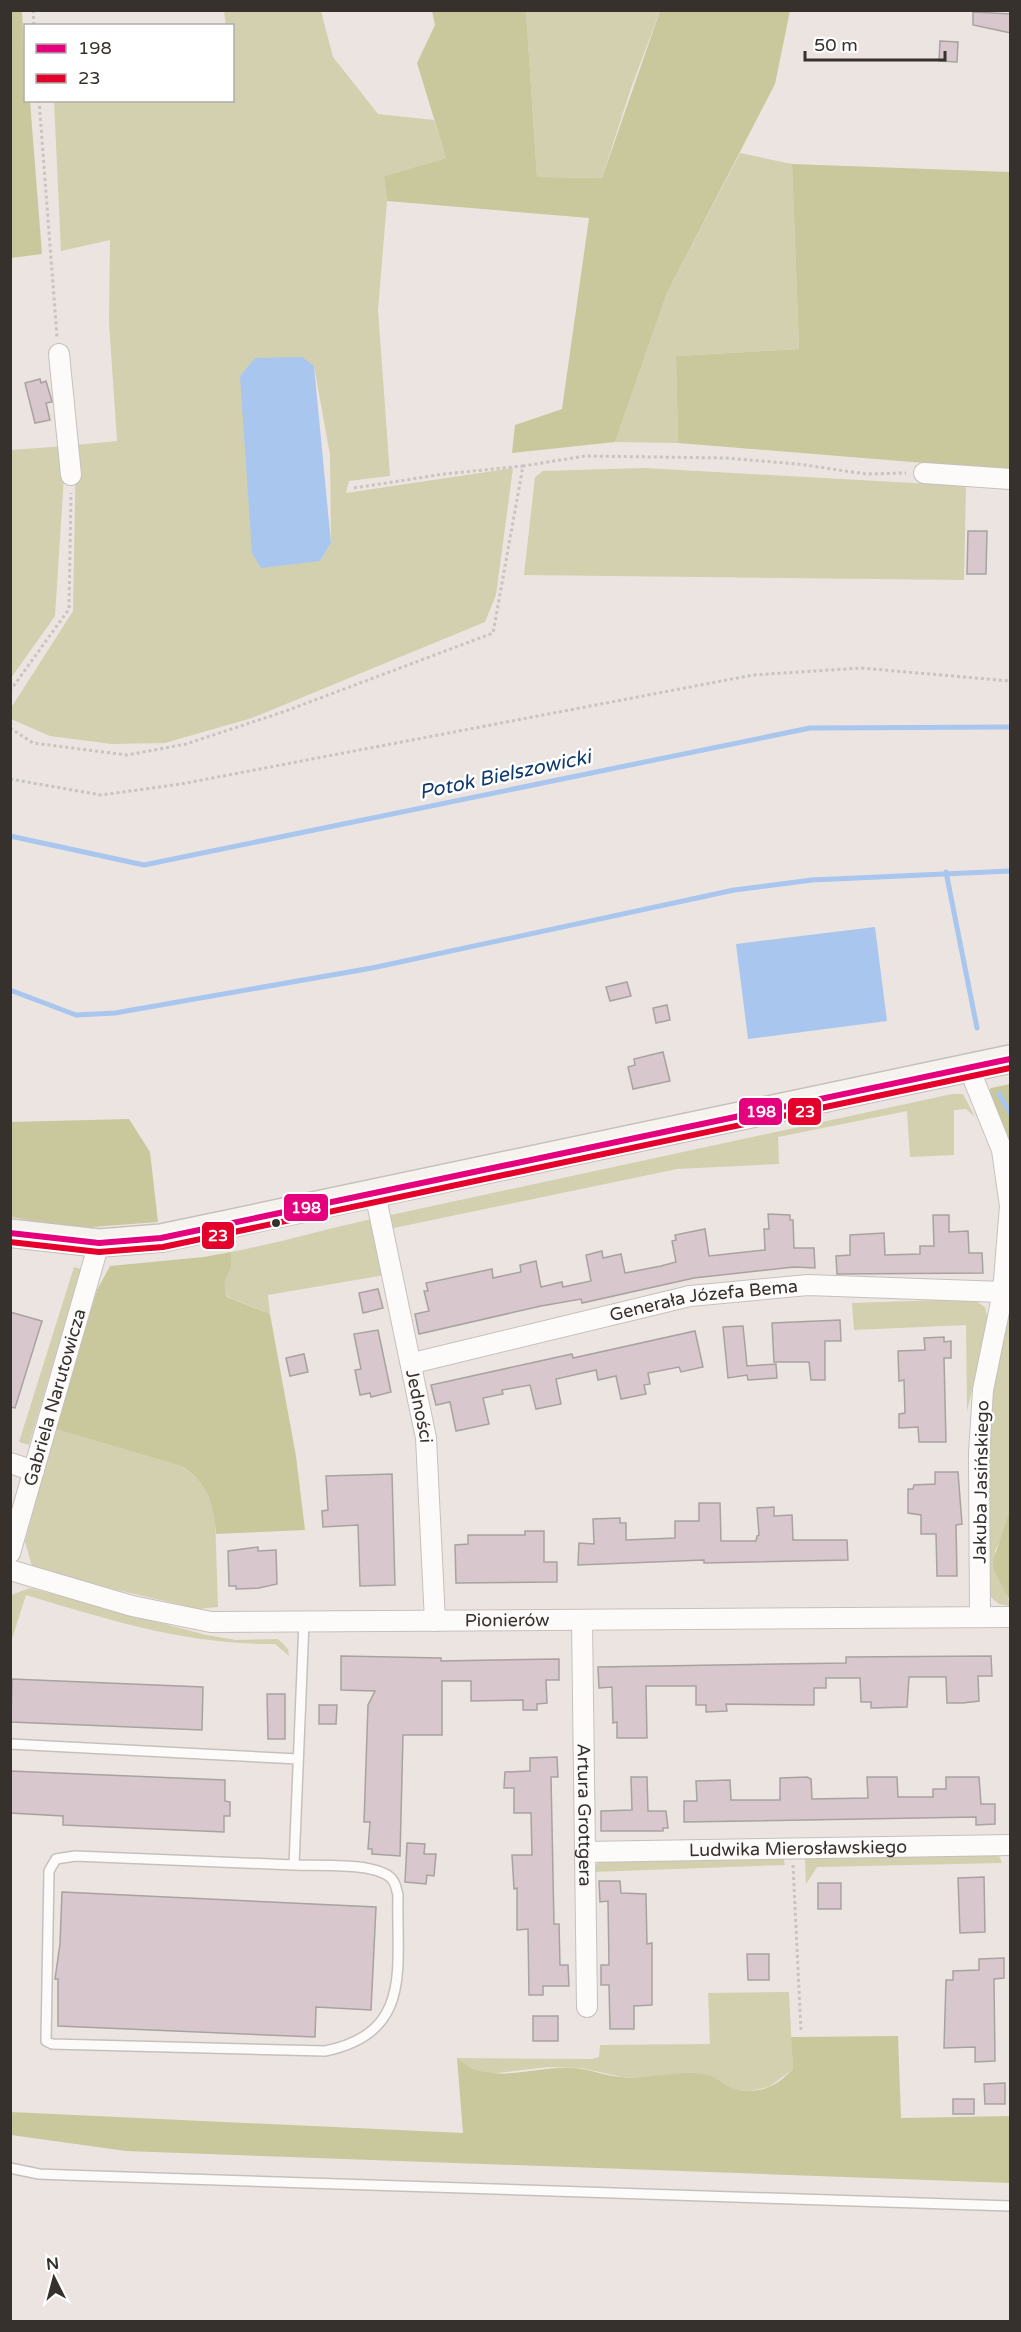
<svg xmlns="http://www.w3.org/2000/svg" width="1021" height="2332" font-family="'Varela Round',sans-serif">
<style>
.green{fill:#d2d0ae;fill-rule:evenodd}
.forest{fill:#c9c89c}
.water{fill:#a9c6ef}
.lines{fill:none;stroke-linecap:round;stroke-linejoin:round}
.stream{stroke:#a9c6ef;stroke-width:5}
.building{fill:#d8c7cd;stroke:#a8a2a1;stroke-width:1.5}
.lane-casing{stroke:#c6c0bd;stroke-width:12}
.street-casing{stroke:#c6c0bd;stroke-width:22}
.secondary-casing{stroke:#c6c0bd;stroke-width:30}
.path{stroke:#c7c4c2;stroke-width:3;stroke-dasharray:3 3;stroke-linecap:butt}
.lane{stroke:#fcfbfa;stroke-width:9}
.street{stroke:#fcfbfa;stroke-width:20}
.secondary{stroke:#f6f2ee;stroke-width:27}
.bus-1-casing{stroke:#fff;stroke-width:10}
.bus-2-casing{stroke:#fff;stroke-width:10}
.bus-1{stroke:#e5007d;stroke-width:6}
.bus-2{stroke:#e4002b;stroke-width:6}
.bus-dot{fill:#37312e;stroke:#fff;stroke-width:2}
.labels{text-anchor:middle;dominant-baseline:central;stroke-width:5;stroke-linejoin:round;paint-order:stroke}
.street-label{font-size:18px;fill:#37312e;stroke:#fff}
.water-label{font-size:20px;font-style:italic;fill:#0e3a70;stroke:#fff}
.line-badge{stroke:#fff;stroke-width:2}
.badge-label{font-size:16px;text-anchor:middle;font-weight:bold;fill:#fff}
</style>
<rect width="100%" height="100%" fill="#ece4e0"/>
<!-- green -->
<g class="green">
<path d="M 224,11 L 321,11 L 333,57 L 378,114 L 434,120 L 446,158 L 384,176 L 387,201 L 378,310 L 390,476 L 349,481 L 346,493 L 513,468 L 496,595 L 485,622 L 252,718 L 165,743 L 112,744 L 50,736 L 11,719 L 11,708 L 73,611 L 76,445 L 117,441 L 109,322 L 110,240 L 61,251 L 54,101 L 232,100 L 232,26 L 226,25 ZM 255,359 L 314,366 L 330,455 L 331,543 L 320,561 Z"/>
<path d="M 526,11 L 660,11 L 631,88 L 602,178 L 537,177 Z"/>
<path d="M 740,153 L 792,164 L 799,349 L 676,356 L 678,443 L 615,442 L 667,293 Z"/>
<path d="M 66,446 L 55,616 L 11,678 L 11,450 Z"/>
<path d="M 644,468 L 966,486 L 964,580 L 524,575 L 535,477 L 543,471 Z"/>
<path d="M 952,1094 L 963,1094 L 975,1117 L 966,1109 L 954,1110 L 954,1155 L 910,1157 L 907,1111 L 778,1137 L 779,1164 L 677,1169 L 389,1229 L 386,1216 Z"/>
<path d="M 372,1219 L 385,1275 L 268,1295 L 270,1314 L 228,1297 L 223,1282 L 231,1268 L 231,1252 C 279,1243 325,1229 372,1219 Z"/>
<path d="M 74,1267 L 81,1269 L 29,1445 L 19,1442 Z"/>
<path d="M 1010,1291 L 1010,1510 L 1006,1529 L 995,1551 L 1010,1606 L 999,1604 L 988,1595 L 988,1393 Z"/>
<path d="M 972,1299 L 985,1307 L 988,1322 L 967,1411 L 966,1325 L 854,1330 L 852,1303 Z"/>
<path d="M 55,1429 L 181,1466 L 202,1482 L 210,1496 L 215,1515 L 218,1607 L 199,1609 L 44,1573 L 32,1566 L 25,1542 Z"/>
<path d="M 30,1588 L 206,1635 L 236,1640 L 278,1639 L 288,1649 L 289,1656 L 275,1644 C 188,1645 109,1620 26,1595 L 11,1642 L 11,1595 Z"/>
<path d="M 998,1853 L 1002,1863 L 817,1867 L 806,1884 L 805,1859 L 808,1856 Z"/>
<path d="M 783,1856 L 785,1865 L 593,1872 L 598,1862 L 605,1861 Z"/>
<path d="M 789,1992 L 793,2069 L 769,2087 L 748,2091 L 733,2090 L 713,2078 L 622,2077 L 581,2068 L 548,2067 L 488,2074 L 464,2065 L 457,2058 L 592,2059 L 599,2057 L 600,2045 L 710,2044 L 708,1993 Z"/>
</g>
<!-- forest -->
<g class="forest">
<path d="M 10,11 L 22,11 L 26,100 L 30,101 L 42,254 L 11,258 Z"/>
<path d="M 432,11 L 526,11 L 537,177 L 602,178 L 660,11 L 790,11 L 775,84 L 667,293 L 615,442 L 512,453 L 515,425 L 562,409 L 589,218 L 387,201 L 384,176 L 446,158 L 417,63 L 435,25 Z"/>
<path d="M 792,164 L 1010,172 L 1010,470 L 678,443 L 676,356 L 799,349 Z"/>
<path d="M 1010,1084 L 1010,1156 L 1008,1140 L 989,1091 L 991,1088 Z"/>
<path d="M 129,1119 L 150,1152 L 158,1222 L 79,1228 L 11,1217 L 10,1122 Z"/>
<path d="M 231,1252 L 231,1268 L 224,1282 L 227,1297 L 270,1314 L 296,1456 L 305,1530 L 216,1534 C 214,1503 208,1482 181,1466 L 55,1429 L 97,1290 L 110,1266 L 204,1257 Z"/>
<path d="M 1010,1510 L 1010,1601 L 994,1570 L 993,1561 Z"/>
<path d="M 898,2036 L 901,2118 L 1010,2116 L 1010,2183 L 126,2151 L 11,2135 L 11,2112 L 463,2133 L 457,2058 C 487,2087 534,2066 571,2068 C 588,2068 604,2076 621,2077 C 648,2080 676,2070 703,2074 C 725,2078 726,2095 758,2090 C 773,2088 783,2079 793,2069 L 791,2037 Z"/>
</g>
<!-- water -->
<g class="water">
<path d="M 302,357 L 314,366 L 331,543 L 320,561 L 261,568 L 252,553 L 240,376 L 255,358 Z"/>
<path d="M 875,927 L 887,1021 L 748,1039 L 736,944 Z"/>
</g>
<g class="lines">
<!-- stream -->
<g class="stream">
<path d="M 10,836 L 144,865 L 810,728 L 1010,727"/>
<path d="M 946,872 L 977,1028"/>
<path d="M 10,990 L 76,1015 L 115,1013 L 372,968 L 734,890 L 812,880 L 1010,871"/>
<path d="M 999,1094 L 1010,1113"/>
</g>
</g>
<!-- building -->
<g class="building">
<path d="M 973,12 L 1011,14 L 1011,33 L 973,25 Z"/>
<path d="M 940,41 L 958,42 L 957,62 L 939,61 Z"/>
<path d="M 40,379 L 41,383 L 46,381 L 51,398 L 52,402 L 46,403 L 50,420 L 35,423 L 25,383 Z"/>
<path d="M 968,531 L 987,531 L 986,574 L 967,574 Z"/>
<path d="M 627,982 L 631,996 L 610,1001 L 606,987 Z"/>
<path d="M 667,1005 L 670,1020 L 656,1023 L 653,1008 Z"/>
<path d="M 663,1052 L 670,1081 L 633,1089 L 628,1067 L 635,1065 L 634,1059 Z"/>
<path d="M 768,1214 L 790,1215 L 790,1220 L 793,1220 L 794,1248 L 814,1248 L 815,1268 L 794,1267 L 694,1278 L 582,1303 L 581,1299 L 541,1306 L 419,1334 L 415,1314 L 429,1311 L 424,1291 L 428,1291 L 426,1283 L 492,1269 L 493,1278 L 521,1272 L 520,1265 L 536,1261 L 541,1287 L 562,1282 L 563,1287 L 591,1281 L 586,1255 L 602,1251 L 603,1258 L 621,1254 L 625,1273 L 661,1266 L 676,1262 L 672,1241 L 676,1240 L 675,1235 L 705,1229 L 709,1256 L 765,1250 L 764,1229 L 769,1229 Z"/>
<path d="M 933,1215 L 949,1215 L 949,1232 L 968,1231 L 969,1253 L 982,1253 L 983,1273 L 837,1274 L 836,1256 L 850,1255 L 850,1235 L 884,1233 L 885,1255 L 920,1254 L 920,1246 L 934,1246 Z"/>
<path d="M 378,1289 L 383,1308 L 363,1313 L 359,1293 Z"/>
<path d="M 10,1312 L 42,1321 L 15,1408 L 10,1407 Z"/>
<path d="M 840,1320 L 841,1341 L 825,1341 L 825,1380 L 811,1380 L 809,1362 L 774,1362 L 772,1323 Z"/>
<path d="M 743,1326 L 747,1366 L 776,1364 L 777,1378 L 748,1380 L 747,1375 L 728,1378 L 723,1327 Z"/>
<path d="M 378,1330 L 391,1392 L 371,1397 L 370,1393 L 360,1395 L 355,1370 L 361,1369 L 354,1334 Z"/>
<path d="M 695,1331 L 703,1367 L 681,1372 L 679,1367 L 648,1373 L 650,1384 L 644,1385 L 646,1394 L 621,1399 L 616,1376 L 598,1380 L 596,1370 L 556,1379 L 561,1404 L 536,1409 L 530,1385 L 502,1390 L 503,1394 L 483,1398 L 489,1424 L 456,1431 L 450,1402 L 436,1405 L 431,1385 L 572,1354 L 573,1358 Z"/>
<path d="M 944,1337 L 944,1342 L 951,1341 L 951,1358 L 944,1358 L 946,1442 L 919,1442 L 918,1427 L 899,1428 L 899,1414 L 905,1413 L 904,1380 L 899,1381 L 898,1351 L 925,1350 L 924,1338 Z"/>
<path d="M 304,1354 L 308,1372 L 290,1376 L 286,1358 Z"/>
<path d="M 935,1472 L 958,1472 L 962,1524 L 956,1525 L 957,1576 L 937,1576 L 936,1534 L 921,1534 L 921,1515 L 908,1513 L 908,1489 L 913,1489 L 914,1485 L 935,1484 Z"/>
<path d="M 392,1474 L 395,1585 L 360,1586 L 358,1525 L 323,1527 L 322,1511 L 328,1510 L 326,1476 Z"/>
<path d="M 699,1503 L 720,1503 L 721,1541 L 756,1541 L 757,1536 L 759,1535 L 757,1508 L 774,1507 L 774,1516 L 792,1515 L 793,1540 L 847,1540 L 848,1560 L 704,1563 L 704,1560 L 578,1565 L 579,1543 L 594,1544 L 593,1519 L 620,1518 L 620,1523 L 626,1523 L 626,1540 L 675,1538 L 675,1521 L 699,1521 Z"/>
<path d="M 525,1531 L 544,1531 L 544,1562 L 557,1562 L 557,1582 L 456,1583 L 455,1545 L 468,1544 L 468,1535 L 525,1535 Z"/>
<path d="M 258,1547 L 258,1551 L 276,1550 L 277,1584 L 259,1588 L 236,1589 L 236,1586 L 229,1586 L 228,1551 Z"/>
<path d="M 341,1656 L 441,1658 L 441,1661 L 559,1659 L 559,1680 L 546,1680 L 547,1703 L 537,1704 L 537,1710 L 523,1710 L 523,1700 L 471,1701 L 471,1681 L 442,1681 L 442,1735 L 403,1735 L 400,1856 L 372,1854 L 372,1849 L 368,1849 L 370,1822 L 364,1822 L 368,1705 L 375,1691 L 341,1690 Z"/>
<path d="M 991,1656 L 992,1676 L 978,1676 L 979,1701 L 963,1703 L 947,1703 L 946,1677 L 909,1677 L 907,1707 L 871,1708 L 871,1702 L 861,1702 L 860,1678 L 826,1678 L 826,1688 L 814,1688 L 814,1705 L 726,1704 L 727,1711 L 706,1712 L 706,1705 L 696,1705 L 696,1686 L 646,1686 L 647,1738 L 617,1738 L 617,1722 L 613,1723 L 612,1687 L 599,1688 L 598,1667 L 846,1663 L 846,1657 Z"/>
<path d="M 12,1679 L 203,1687 L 202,1730 L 11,1722 Z"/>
<path d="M 267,1694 L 285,1694 L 285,1739 L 268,1739 Z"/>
<path d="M 319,1705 L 337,1705 L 336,1724 L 319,1724 Z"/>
<path d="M 557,1757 L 558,1777 L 551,1777 L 554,1924 L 559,1924 L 560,1965 L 568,1965 L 569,1986 L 543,1986 L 543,1995 L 529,1995 L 528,1929 L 517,1930 L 517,1888 L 514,1889 L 512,1855 L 532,1855 L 531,1813 L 514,1813 L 514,1788 L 504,1788 L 505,1772 L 530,1771 L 530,1758 Z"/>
<path d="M 10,1771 L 225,1780 L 225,1801 L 230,1802 L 230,1816 L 224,1816 L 224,1832 L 63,1825 L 63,1816 L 10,1813 Z"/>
<path d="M 631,1777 L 647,1777 L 648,1811 L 666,1811 L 668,1828 L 663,1828 L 663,1831 L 601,1831 L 601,1811 L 632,1810 Z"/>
<path d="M 807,1777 L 811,1779 L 812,1799 L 868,1798 L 867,1777 L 897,1777 L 898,1797 L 933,1797 L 933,1789 L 946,1789 L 946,1777 L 979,1777 L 981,1804 L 995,1804 L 995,1824 L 976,1825 L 976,1817 L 684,1822 L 684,1801 L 697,1801 L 696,1781 L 730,1780 L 731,1800 L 780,1800 L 780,1778 Z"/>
<path d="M 407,1843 L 425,1844 L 424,1854 L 436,1854 L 434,1876 L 427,1875 L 426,1884 L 405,1882 Z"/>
<path d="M 984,1877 L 985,1932 L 960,1933 L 958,1878 Z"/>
<path d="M 599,1881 L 620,1881 L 621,1893 L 646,1894 L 647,1944 L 652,1943 L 652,2005 L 634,2006 L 634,2029 L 610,2029 L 609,1985 L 601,1985 L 601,1965 L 609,1965 L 608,1901 L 600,1902 Z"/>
<rect x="818" y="1883" width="23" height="26"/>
<path d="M 62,1892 L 376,1907 L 371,2010 L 316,2007 L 315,2037 L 58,2026 L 58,1979 L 55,1979 L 60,1944 Z"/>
<path d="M 747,1954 L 769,1954 L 769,1980 L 748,1980 Z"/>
<path d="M 1004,1958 L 1004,1978 L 994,1979 L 995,2061 L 975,2062 L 975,2047 L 944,2048 L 946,1980 L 953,1980 L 953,1971 L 979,1970 L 979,1959 Z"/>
<rect x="533" y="2016" width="25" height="25"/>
<path d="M 1005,2083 L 1005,2104 L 985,2104 L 984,2084 Z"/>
<rect x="953" y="2099" width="21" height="15"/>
</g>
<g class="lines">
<!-- lane casing -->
<g class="lane-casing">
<g id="lane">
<path d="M 10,1744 L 298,1759"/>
<path d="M 294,1865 C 317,1866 374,1862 391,1878 C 396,1883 396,1888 398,1895 C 396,1967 414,2033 325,2051 L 52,2044 L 46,2041 L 49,1871 L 56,1859 L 75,1856 L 294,1865 L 304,1622"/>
<path d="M 10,2168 L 39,2174 L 64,2175 L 1010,2206"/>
</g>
</g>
<!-- street casing -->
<g class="street-casing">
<g id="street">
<path d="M 59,354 L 71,475"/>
<path d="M 924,473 L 1010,479"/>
<path d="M 969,1068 L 1002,1150 L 1010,1206 L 1003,1292 L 983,1390 L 979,1454 L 980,1617"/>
<path id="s1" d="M 375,1193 L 426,1438 L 435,1621"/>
<path id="s2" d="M 413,1363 L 690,1296 L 808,1285 L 1003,1292"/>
<path d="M 10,1463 L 34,1471"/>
<path id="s3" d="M 10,1553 L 99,1243"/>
<path id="s4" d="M 10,1570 L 132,1606 L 211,1622 L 1010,1617"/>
<path id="s5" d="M 582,1621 L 587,2007"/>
<path id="s6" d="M 585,1852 L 1010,1845"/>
</g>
</g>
<!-- secondary casing -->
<g class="secondary-casing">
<path id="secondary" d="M 10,1233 L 99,1243 L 161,1238 L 1010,1059"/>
</g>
<!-- path -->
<g class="path">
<path d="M 33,10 L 34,26"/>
<path d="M 39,100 L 57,337"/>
<path d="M 354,488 L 444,474 L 523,466"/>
<path d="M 10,691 L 69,609 L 71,493"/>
<path d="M 10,728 L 33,743 L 127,755 L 186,744 L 283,712 L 493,633 L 523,466 L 585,456 L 726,458 L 798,464 L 866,474 L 906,473"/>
<path d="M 10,779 L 101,795 L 181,784 L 753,675 L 861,668 L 1010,681"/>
<path d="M 793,1865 L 801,2031"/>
</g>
<!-- lane -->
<use href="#lane" class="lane"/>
<!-- street -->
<use href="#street" class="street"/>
<!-- secondary -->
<use href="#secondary" class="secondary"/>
<!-- bus-1 casing -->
<g class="bus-1-casing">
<path id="bus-1" d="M 10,1233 L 99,1243 L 161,1238 L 1010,1059"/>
</g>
<!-- bus-2 casing -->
<g class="bus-2-casing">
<path id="bus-2" d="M 10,1242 L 99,1252 L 163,1247 L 1010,1068"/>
</g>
<!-- bus-1 -->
<use href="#bus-1" class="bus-1"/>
<!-- bus-2 -->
<use href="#bus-2" class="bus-2"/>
</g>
<!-- markers -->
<circle class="bus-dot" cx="276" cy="1223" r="5"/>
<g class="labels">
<!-- street labels -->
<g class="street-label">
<text stroke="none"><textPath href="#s2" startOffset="298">Generała Józefa Bema</textPath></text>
<text stroke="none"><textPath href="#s3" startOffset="162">Gabriela Narutowicza</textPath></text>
<text stroke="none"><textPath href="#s1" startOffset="218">Jedności</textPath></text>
<text transform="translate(981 1482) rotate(-89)">Jakuba Jasińskiego</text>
<text stroke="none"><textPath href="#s4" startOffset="504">Pionierów</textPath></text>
<text stroke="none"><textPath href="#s5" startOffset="194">Artura Grottgera</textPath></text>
<text stroke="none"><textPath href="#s6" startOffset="213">Ludwika Mierosławskiego</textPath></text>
</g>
<!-- water labels -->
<g class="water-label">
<text transform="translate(505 775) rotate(-12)">Potok Bielszowicki</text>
</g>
</g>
<g class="line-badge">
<rect x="787" y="1097" width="35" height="29" rx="6" fill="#e4002b"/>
<rect x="738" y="1097" width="45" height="29" rx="6" fill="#e5007d"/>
<rect x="283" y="1193" width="46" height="29" rx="6" fill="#e5007d"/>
<rect x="201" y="1221" width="34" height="29" rx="6" fill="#e4002b"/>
</g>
<g class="badge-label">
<text x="805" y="1117">23</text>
<text x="761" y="1117">198</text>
<text x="306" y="1213">198</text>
<text x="218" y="1241">23</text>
</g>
<!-- border -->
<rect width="1021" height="2332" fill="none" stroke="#37312e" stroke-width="24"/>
<!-- legend -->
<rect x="24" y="24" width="210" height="78" fill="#ffffff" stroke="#afadab" stroke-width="1.5"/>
<rect x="36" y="44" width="30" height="9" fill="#e5007d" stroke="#afadab" stroke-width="1.5"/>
<text x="78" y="54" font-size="18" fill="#37312e">198</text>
<rect x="36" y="74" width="30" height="9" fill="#e4002b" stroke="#afadab" stroke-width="1.5"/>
<text x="78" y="84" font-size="18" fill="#37312e">23</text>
<!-- north arrow -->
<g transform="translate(54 2278) rotate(354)" stroke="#ffffff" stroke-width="4.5" paint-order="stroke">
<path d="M0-4.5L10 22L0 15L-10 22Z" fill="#37312e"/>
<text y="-9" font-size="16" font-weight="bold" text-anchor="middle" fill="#37312e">N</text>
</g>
<!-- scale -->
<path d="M805 51v9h140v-9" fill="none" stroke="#37312e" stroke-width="3"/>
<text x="814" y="51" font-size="18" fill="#37312e" stroke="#ffffff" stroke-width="4.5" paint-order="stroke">50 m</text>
</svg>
